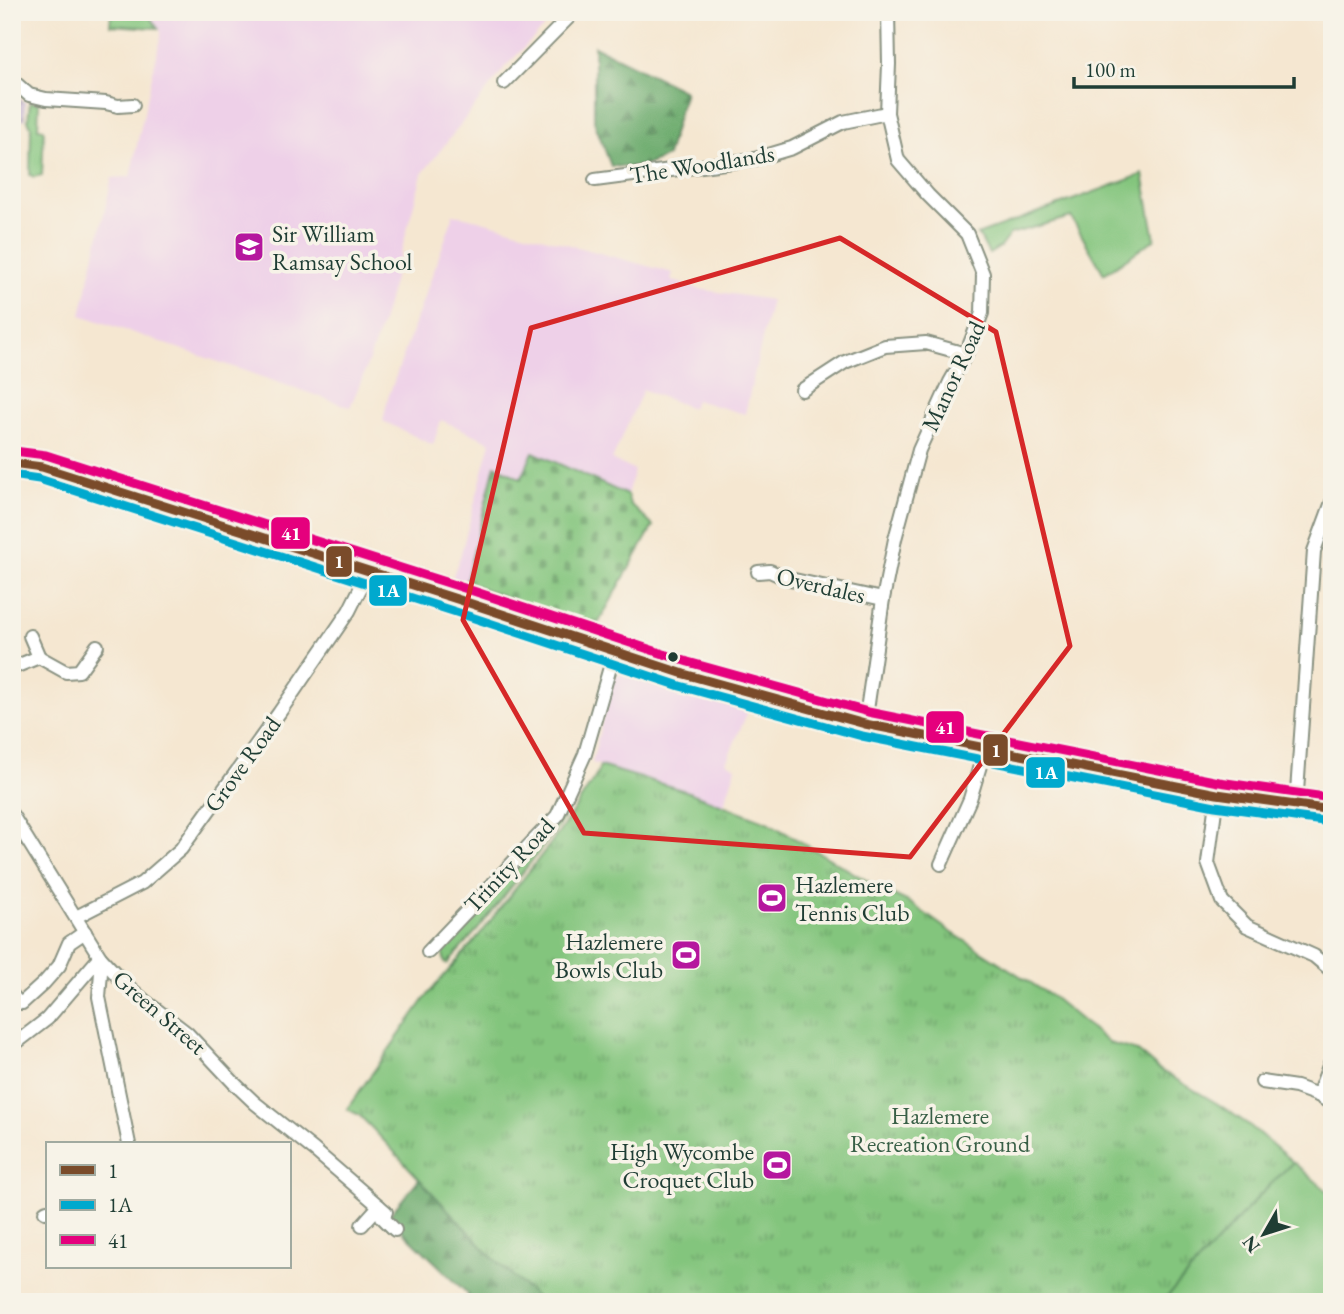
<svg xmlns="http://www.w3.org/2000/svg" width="1344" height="1314" font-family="'EB Garamond',serif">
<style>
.built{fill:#eed0e8}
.industrial{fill:url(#industrial-furrows)}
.grass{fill:#83c57d;stroke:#518158;stroke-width:2}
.forest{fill:url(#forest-firs);stroke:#447450;stroke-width:2}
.cemetery{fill:url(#cemetery-stones);stroke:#518158;stroke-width:2}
.park{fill:url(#park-tufts);stroke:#518158;stroke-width:2}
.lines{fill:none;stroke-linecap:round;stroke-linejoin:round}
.minor-casing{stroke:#8a9282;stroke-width:16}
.primary-casing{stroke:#8a9282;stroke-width:24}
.minor{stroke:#fff;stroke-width:12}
.primary{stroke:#f7c06c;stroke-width:21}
.bus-1-casing{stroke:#f7f3e8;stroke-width:14}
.bus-2-casing{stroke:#f7f3e8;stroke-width:14}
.bus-3-casing{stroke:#f7f3e8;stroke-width:14}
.bus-1{stroke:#7a4b2a;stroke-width:9}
.bus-2{stroke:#00a9ce;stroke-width:9}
.bus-3{stroke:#e5007d;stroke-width:9}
.marked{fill:none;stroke:#d62828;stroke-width:5;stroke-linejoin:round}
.bus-dot{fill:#1f3d34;stroke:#f7f3e8;stroke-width:2.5}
.labels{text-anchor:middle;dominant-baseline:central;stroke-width:7;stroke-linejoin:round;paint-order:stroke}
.street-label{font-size:24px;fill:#1f3d34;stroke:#f7f3e8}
.poi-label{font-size:24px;fill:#1f3d34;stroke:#f7f3e8;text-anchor:start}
.park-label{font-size:24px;fill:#385f46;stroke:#f7f3e8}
.line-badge{stroke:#f7f3e8;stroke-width:2.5}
.badge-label{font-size:19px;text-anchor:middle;font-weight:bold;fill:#fff}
</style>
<defs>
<pattern id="industrial-furrows" width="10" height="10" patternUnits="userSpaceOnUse" patternTransform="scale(1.75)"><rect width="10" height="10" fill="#ccbed4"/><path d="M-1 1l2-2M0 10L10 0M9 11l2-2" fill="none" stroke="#a59cad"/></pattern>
<pattern id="forest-firs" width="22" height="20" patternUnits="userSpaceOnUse" patternTransform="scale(1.75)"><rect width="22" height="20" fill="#6aaa6c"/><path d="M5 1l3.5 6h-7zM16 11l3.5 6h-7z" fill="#578c5a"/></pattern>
<pattern id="cemetery-stones" width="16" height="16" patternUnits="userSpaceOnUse" patternTransform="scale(1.75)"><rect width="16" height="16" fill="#83c57d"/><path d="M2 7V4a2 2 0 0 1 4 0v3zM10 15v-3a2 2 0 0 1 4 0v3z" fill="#6ba167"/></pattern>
<pattern id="park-tufts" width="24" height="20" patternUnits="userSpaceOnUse" patternTransform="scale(1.75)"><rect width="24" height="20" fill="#83c57d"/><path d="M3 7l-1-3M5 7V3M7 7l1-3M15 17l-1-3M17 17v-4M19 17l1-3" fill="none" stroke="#6ba167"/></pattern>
</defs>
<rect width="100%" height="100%" fill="#f7f3e8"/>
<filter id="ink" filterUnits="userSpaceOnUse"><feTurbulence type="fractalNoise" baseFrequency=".0143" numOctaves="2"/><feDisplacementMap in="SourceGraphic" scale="14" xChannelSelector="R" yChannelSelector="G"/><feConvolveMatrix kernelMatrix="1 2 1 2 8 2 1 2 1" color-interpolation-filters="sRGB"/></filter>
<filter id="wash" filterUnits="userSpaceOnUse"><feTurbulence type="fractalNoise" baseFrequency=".00686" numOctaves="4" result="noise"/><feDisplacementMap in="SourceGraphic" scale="28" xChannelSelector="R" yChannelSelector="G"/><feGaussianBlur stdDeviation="1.57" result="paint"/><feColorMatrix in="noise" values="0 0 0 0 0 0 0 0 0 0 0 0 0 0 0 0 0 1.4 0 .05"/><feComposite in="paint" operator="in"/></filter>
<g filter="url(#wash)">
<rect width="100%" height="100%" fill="#f5e7d1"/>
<!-- built -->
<g class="built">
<path d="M 146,12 L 559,12 L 506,66 L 422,174 L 382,323 L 364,374 L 350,407 L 81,315 L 112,178 L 130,177 L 161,35 L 161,31 Z"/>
<path d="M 452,214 L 478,220 L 673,273 L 671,280 L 698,289 L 771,300 L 745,414 L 695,400 L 692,408 L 643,390 L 612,460 L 634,470 L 627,495 L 533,453 L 521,479 L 495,465 L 466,582 L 452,578 L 460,557 L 491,442 L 441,420 L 433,445 L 383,421 L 388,398 L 452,220 Z"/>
<path d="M 639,666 L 751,704 L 726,762 L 736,767 L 724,805 L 686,791 L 592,763 L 613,677 Z"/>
</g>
<!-- industrial -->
<path class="industrial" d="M 12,94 L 25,102 L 25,120 L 15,120 L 15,131 L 12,131 Z"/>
<!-- grass -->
<g class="grass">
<path d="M 12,12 L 20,12 L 18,72 L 12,61 Z"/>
<path d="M 129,12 L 146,12 L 158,28 L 110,25 L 111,13 Z"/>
<path d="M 30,102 L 39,103 L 38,128 L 44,129 L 42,175 L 34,177 L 30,175 L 31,127 L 28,120 Z"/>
<path d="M 1143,174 L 1155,239 L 1104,274 L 1071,217 L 1010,234 L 1000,247 L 989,254 L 981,239 L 977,235 Z"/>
<path d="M 559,816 L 563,818 L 556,830 L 479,928 L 447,964 L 445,963 L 442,950 Z"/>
<path d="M 1293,1162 L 1332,1195 L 1332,1302 L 1162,1302 L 1259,1196 Z"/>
</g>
<!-- forest -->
<g class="forest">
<path d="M 594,46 L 685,91 L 667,156 C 646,167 635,168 611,166 L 594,121 Z"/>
<path d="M 419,1179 L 493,1258 L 542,1302 L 463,1302 L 469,1295 L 388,1217 Z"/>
</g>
<!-- cemetery -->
<path class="cemetery" d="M 533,452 L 627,495 L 630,504 L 653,526 L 596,627 L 548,613 L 466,582 L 495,465 L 521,479 Z"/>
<!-- park -->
<path class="park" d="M 600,766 L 686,791 L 767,822 L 883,890 L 909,902 L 948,930 L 1053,997 L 1109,1043 L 1137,1051 L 1157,1068 L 1218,1104 L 1249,1125 L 1293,1162 L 1259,1196 L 1162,1302 L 542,1302 L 493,1258 L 372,1128 L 359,1115 L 347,1109 L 429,993 L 476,939 L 558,834 L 596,776 Z"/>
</g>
<g filter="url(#ink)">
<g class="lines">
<!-- minor casing -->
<g class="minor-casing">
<g id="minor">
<path d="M 12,80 L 29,95 L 46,99 L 106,103 L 118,106 L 133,105"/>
<path d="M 504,83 L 574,12"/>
<path d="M 595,180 L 755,159 L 792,148 L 843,122 L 887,113"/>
<path d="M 802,390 L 845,362 L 885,346 L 926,343 L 966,354"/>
<path d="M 758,572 L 770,571 L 785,578 L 883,599"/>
<path d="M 30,636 L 39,657"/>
<path d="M 12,668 L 39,657 L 66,672 L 79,671 L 97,646"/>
<path d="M 865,724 L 883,599 L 895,539 L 919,450 L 950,382 L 966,354 L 982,313 L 983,274 L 967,234 L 928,195 L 898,160 L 887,113 L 889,64 L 888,12"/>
<path d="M 1217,794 L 1208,863 L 1222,901 L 1247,926 L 1314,956 L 1332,971"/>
<path d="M 1296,806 L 1314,551 L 1332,502"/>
<path d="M 12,815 L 100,957 L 123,982 L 145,1001 L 187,1033 L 235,1084 L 255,1103 L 314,1150 L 386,1212 L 382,1217 L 395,1230"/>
<path d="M 941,864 L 970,799 L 985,749"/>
<path d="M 76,917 L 142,883 L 181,849 L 279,713 L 349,611 L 369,571"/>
<path d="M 428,952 L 557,816 L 585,754 L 615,650"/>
<path d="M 102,960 L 99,997 L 129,1144"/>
<path d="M 12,995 L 17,1001 L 22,1003 L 44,983 L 59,966 L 69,943 L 85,932"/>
<path d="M 12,1046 L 47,1019 L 100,957"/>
<path d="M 1332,1058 L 1318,1095 L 1332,1104"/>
<path d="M 1262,1082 L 1296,1087 L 1318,1095"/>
<path d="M 45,1212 L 47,1211"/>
<path d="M 362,1225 L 379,1206"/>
</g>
</g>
<!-- primary casing -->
<g class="primary-casing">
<path id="primary" d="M 12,463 L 42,467 L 460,600 L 684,674 L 865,724 L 985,749 L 1217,794 L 1332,810"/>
</g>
<!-- minor -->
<use href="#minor" class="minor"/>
<!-- primary -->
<use href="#primary" class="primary"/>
<!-- bus-1 casing -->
<g class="bus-1-casing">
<path id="bus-1" d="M 12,463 L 42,467 L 460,600 L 684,674 L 865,724 L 1217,794 L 1332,810"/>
</g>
<!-- bus-2 casing -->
<g class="bus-2-casing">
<path id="bus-2" d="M 12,475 L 39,479 L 456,612 L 680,686 L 862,736 L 1215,806 L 1330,822"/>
</g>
<!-- bus-3 casing -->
<g class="bus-3-casing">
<path id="bus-3" d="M 14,451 L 46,455 L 464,588 L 688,662 L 868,712 L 1219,782 L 1332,798"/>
</g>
<!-- bus-1 -->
<use href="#bus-1" class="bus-1"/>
<!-- bus-2 -->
<use href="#bus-2" class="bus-2"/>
<!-- bus-3 -->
<use href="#bus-3" class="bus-3"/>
</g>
</g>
<!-- marked area -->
<path class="marked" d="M 840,238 L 996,332 L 1070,646 L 910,857 L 584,833 L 463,620 L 531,328 Z"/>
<!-- icons -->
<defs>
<g id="school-square" transform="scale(1.575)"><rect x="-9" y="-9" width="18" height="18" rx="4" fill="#b5179e" stroke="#f7f3e8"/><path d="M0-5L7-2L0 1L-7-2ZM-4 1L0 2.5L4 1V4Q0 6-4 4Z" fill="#fff"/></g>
<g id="stadium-square" transform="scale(1.575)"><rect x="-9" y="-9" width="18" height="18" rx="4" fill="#b5179e" stroke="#f7f3e8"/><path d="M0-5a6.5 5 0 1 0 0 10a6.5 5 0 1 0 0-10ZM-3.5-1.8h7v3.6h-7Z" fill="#fff"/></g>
</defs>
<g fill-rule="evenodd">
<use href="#school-square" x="249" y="247"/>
<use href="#stadium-square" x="772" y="898"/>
<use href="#stadium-square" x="686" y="955"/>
<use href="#stadium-square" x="777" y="1165"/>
</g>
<!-- markers -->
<circle class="bus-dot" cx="673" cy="657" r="6"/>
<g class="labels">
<!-- street labels -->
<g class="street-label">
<text transform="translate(702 164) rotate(-9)">The Woodlands</text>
<text transform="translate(953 376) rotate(-65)">Manor Road</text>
<text transform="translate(821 585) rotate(13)">Overdales</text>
<text transform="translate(242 764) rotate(-54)">Grove Road</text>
<text transform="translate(509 865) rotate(-47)">Trinity Road</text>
<text transform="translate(160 1012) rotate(41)">Green Street</text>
</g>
<!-- poi labels -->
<g class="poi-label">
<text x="272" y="233">Sir William<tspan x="272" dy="28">Ramsay School</tspan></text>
<text x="795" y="884">Hazlemere<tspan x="795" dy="28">Tennis Club</tspan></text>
<text x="663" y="941" text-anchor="end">Hazlemere<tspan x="663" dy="28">Bowls Club</tspan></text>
<text x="754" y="1151" text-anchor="end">High Wycombe<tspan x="754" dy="28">Croquet Club</tspan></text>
</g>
<!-- park labels -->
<g class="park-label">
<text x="940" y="1115">Hazlemere<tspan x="940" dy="28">Recreation Ground</tspan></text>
</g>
</g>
<g class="line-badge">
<rect x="270" y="516" width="41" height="34" rx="7" fill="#e5007d"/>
<rect x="325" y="545" width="28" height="33" rx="7" fill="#7a4b2a"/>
<rect x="368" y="574" width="40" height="33" rx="7" fill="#00a9ce"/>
<rect x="925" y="710" width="40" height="34" rx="7" fill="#e5007d"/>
<rect x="982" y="733" width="27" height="34" rx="7" fill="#7a4b2a"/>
<rect x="1025" y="756" width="41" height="33" rx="7" fill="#00a9ce"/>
</g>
<g class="badge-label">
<text x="291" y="540">41</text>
<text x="339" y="568">1</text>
<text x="388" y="597">1A</text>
<text x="945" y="734">41</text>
<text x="996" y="757">1</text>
<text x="1046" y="779">1A</text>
</g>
<!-- margin -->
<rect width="1344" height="1314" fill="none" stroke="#f7f3e8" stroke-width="42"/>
<!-- legend -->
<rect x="46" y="1142" width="245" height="126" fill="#f7f3e8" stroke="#a1aaa0" stroke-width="2"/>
<rect x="60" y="1165" width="35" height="10" fill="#7a4b2a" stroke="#a1aaa0" stroke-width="2"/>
<text x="108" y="1178" font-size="21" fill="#1f3d34">1</text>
<rect x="60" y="1200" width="35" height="10" fill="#00a9ce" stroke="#a1aaa0" stroke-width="2"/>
<text x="108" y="1212" font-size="21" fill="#1f3d34">1A</text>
<rect x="60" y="1235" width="35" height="10" fill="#e5007d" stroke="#a1aaa0" stroke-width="2"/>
<text x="108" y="1248" font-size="21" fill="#1f3d34">41</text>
<!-- north arrow -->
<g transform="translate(1264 1234) rotate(231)" stroke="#f7f3e8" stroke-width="5" paint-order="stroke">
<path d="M0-5L12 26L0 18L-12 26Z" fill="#1f3d34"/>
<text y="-10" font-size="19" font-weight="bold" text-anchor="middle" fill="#1f3d34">N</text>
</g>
<!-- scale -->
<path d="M1074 77v10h220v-10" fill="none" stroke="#1f3d34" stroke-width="3.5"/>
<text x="1085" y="77" font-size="21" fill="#1f3d34" stroke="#f7f3e8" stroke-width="5" paint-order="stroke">100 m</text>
</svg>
